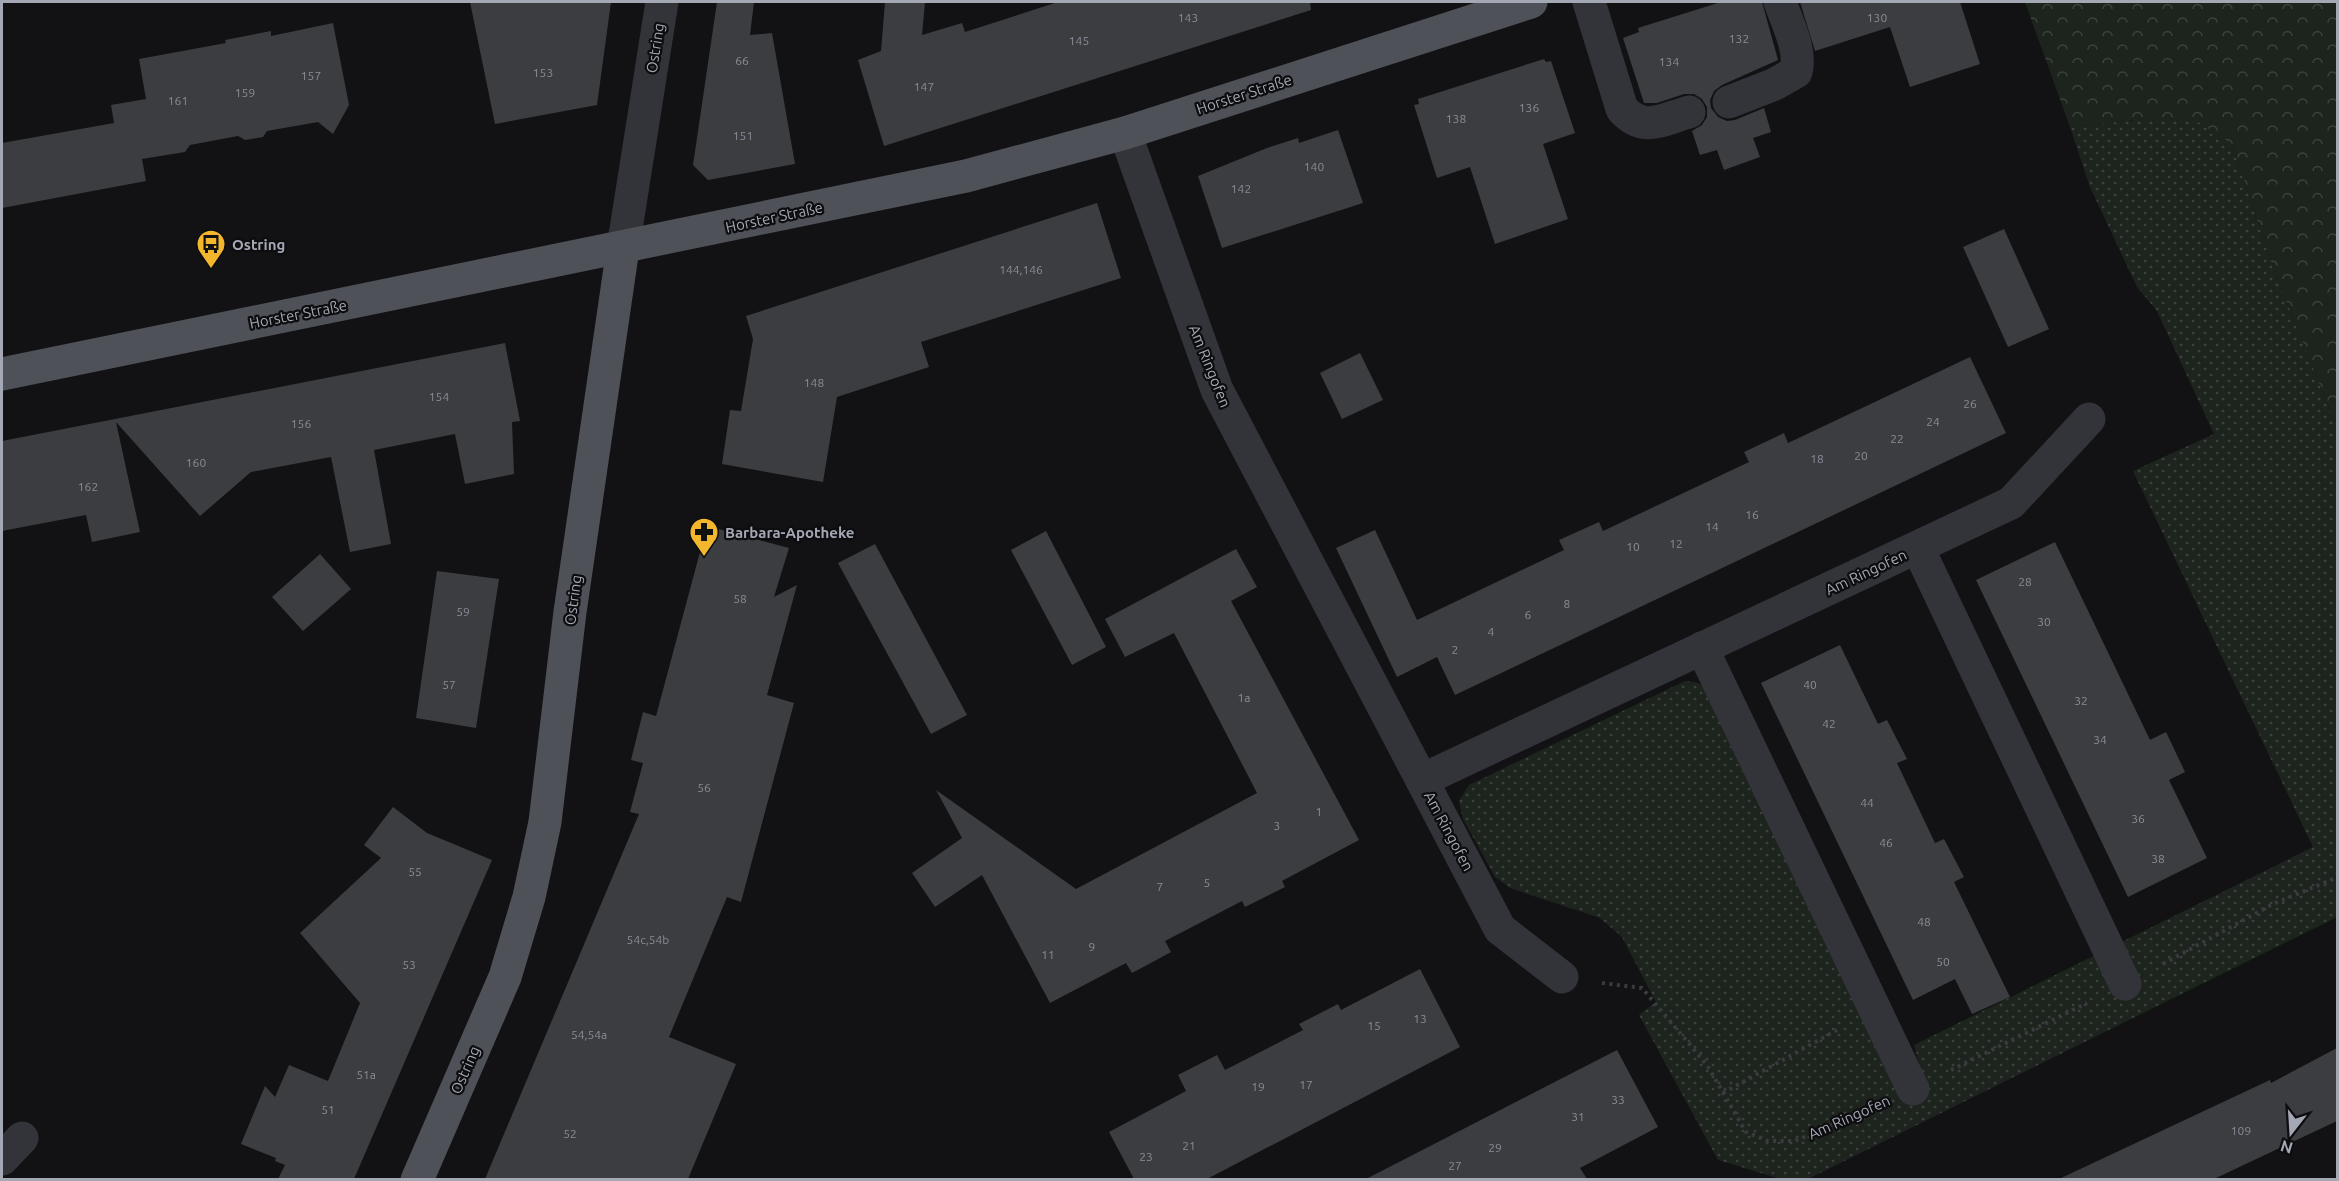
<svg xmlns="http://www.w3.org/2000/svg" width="2339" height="1181" font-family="Ubuntu,sans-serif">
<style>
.forest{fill:url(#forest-crowns)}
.park{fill:url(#park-dots)}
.building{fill:#3c3d41}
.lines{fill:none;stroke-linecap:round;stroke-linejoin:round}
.path{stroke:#393b40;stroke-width:4;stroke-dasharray:3 4.5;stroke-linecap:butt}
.minor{stroke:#333439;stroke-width:33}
.major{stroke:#4f5158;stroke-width:33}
.labels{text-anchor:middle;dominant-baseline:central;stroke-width:4.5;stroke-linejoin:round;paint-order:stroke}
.number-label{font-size:12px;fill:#8a8d97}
.street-label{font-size:15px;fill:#a4a8b4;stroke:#0d0d0f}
.poi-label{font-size:15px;font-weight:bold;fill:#a4a8b4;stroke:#0d0d0f;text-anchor:start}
</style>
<defs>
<pattern id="forest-crowns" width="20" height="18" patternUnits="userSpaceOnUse" patternTransform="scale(1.5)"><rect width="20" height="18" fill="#1d241e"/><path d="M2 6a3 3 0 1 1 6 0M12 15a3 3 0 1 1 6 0" fill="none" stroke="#3b413c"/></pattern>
<pattern id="park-dots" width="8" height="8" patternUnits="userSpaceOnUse" patternTransform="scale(1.5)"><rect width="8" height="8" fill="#1d241e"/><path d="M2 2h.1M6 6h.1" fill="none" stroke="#3b413c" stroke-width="1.8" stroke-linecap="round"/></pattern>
</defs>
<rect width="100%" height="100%" fill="#121214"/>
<!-- forest -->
<path class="forest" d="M 2025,2 L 2337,2 L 2337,428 L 2273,268 L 2232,144 L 2145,119 L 2070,127 Z"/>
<!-- park -->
<path class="park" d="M 2145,119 L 2198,122 L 2232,144 L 2273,268 L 2337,428 L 2337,917 L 1808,1179 L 1781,1179 L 1718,1160 L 1639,1015 L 1656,1002 L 1622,937 L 1600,918 L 1510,888 L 1495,877 L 1463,819 L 1459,801 L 1469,785 L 1685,681 L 1699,683 L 1710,694 L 1894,1079 L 1920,1066 L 1914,1045 L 2313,847 L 2133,471 L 2214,434 L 2157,311 L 2137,287 L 2090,187 L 2070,127 Z"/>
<!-- building -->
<g class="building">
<path d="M 470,2 L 611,2 L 597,105 L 495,124 Z"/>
<path d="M 717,2 L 754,2 L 750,35 L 772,33 L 795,164 L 708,180 L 693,165 Z"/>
<path d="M 885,2 L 925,2 L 922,35 L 962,23 L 965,32 L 1058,2 L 1310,2 L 1311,10 L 884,146 L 858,60 L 881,51 Z"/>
<path d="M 1721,2 L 1762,2 L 1778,60 L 1722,85 L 1714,91 L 1710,100 L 1711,108 L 1718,117 L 1727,121 L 1735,120 L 1764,108 L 1771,132 L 1753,138 L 1760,157 L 1724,170 L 1717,150 L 1700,155 L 1692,131 L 1702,125 L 1707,117 L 1707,107 L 1702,99 L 1694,94 L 1684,94 L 1657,103 L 1644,103 L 1623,38 L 1639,32 L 1638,28 Z"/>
<path d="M 1800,2 L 1960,2 L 1980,64 L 1910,87 L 1890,27 L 1815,51 Z"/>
<path d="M 333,23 L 349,105 L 333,134 L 318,122 L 267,131 L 263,137 L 245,140 L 238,136 L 190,145 L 185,152 L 142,159 L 146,181 L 2,208 L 2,143 L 114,123 L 111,105 L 146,99 L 139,59 L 226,43 L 225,40 L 271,31 L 271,36 Z"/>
<path d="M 1544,59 L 1546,62 L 1551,61 L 1575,133 L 1543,144 L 1568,219 L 1495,244 L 1470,167 L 1437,178 L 1414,105 L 1419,104 L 1418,99 Z"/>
<path d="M 1338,130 L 1363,203 L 1222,248 L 1198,176 L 1267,148 L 1298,138 L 1299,143 Z"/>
<path d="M 1097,203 L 1121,278 L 921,342 L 929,367 L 837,397 L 823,482 L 722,464 L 730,410 L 741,411 L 753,339 L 746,316 Z"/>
<path d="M 2004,229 L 2049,329 L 2008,347 L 1963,247 Z"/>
<path d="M 505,343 L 520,421 L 512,422 L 514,474 L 465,484 L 455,434 L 374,450 L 391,544 L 350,552 L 331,457 L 251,472 L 200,516 L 116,422 L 140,532 L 92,542 L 86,515 L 2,531 L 2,441 Z"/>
<path d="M 1360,353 L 1383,400 L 1342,419 L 1320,373 Z"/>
<path d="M 1970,357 L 2006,433 L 1455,695 L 1437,657 L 1397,677 L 1336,548 L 1375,530 L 1417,620 L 1564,550 L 1559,540 L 1599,522 L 1603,531 L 1749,462 L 1744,452 L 1784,433 L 1788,443 Z"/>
<path d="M 707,526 L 789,548 L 774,597 L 797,585 L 767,695 L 794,703 L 741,902 L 727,897 L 669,1037 L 736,1064 L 688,1179 L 485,1179 L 639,814 L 630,812 L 643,763 L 631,760 L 643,712 L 656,716 Z"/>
<path d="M 1046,531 L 1106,647 L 1072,665 L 1011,550 Z"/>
<path d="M 2055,542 L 2150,740 L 2166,732 L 2176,753 L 2185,772 L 2169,780 L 2207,858 L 2128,897 L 1976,580 Z"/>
<path d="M 875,544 L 967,715 L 931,734 L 838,563 Z"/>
<path d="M 1236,549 L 1257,587 L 1231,601 L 1359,840 L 1282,881 L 1285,887 L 1245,907 L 1242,901 L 1165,941 L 1171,952 L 1147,965 L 1132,973 L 1126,963 L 1050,1003 L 982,875 L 935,907 L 912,873 L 962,838 L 936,790 L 1076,889 L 1257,793 L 1174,633 L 1125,657 L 1105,619 Z"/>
<path d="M 320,554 L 351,589 L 303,631 L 272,597 Z"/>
<path d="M 437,571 L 499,579 L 476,728 L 416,718 Z"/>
<path d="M 1840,645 L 1878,724 L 1887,720 L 1907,759 L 1897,763 L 1935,843 L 1944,839 L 1964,877 L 1954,882 L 2010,997 L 1972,1014 L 1955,979 L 1913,1000 L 1761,683 Z"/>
<path d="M 393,807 L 427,833 L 492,860 L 354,1179 L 278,1179 L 285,1165 L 275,1161 L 276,1158 L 241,1144 L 265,1086 L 275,1097 L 289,1065 L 328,1081 L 360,1003 L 300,933 L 381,858 L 364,845 Z"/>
<path d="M 1420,969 L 1460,1047 L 1207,1179 L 1134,1179 L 1109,1132 L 1186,1091 L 1178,1075 L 1217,1055 L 1225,1070 L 1303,1030 L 1299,1024 L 1338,1004 L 1341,1010 Z"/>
<path d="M 2337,1048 L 2337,1121 L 2214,1179 L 2059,1179 L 2270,1080 L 2271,1083 Z"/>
<path d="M 1617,1050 L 1658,1127 L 1580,1168 L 1587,1179 L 1366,1179 Z"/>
</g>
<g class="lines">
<!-- path -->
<g class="path">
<path d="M 2163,964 L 2273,904 L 2338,877"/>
<path d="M 1602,983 L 1642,988 L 1707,1065 L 1746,1132 L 1768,1141 L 1795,1141 L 1874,1106"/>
<path d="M 1951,1070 L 2087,1003"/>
<path d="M 1723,1093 L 1837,1030"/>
</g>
<!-- minor -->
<g class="minor">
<path d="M 1589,2 L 1622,109 C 1644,133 1661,120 1689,112"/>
<path d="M 1729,102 L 1775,84 L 1796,72 C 1802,51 1787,22 1780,2"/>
<path d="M 1125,133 L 1217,390 L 1500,929 L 1562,977"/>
<path d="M 623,248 L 662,2"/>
<path d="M 1918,548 L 2125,984"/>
<path d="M 1702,648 L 1913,1089"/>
<path d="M 1422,780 L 2011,503 L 2089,419"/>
<path d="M 2,1159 L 22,1138"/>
</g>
<!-- major -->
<g class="major">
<path d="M 2,374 L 966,176 L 1125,133 L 1531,2"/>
<path d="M 417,1180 L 505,977 L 529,897 L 545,822 L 570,612 L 623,248"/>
</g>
</g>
<!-- icons -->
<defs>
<g id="bus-pin" transform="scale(1.5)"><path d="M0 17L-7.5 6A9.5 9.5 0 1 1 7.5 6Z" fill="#f2b72d" stroke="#0d0d0f"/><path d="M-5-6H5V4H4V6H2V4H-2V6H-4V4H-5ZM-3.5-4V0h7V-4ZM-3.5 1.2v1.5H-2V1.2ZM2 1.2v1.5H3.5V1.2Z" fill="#111"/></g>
<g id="pharmacy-pin" transform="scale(1.5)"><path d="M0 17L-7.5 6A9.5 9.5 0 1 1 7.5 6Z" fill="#f2b72d" stroke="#0d0d0f"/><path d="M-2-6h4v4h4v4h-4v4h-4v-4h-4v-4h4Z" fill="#111"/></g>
</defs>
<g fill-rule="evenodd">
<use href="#bus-pin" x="211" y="244"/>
<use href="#pharmacy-pin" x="704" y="532"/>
</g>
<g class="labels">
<!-- number labels -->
<g class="number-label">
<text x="1188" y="17">143</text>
<text x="1877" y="17">130</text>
<text x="1739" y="38">132</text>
<text x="1079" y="40">145</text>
<text x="742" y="60">66</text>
<text x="1669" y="61">134</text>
<text x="543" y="72">153</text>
<text x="311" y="75">157</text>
<text x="924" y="86">147</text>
<text x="245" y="92">159</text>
<text x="178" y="100">161</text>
<text x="1529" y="107">136</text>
<text x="1456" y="118">138</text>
<text x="743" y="135">151</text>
<text x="1314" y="166">140</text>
<text x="1241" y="188">142</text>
<text x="1021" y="269">144,146</text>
<text x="814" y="382">148</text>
<text x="439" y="396">154</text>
<text x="1970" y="403">26</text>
<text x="1933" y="421">24</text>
<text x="301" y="423">156</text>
<text x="1897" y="438">22</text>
<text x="1861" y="455">20</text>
<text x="1817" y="458">18</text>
<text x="196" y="462">160</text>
<text x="88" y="486">162</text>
<text x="1752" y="514">16</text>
<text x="1712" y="526">14</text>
<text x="1676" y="543">12</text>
<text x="1633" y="546">10</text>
<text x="2025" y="581">28</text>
<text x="740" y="598">58</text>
<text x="1567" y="603">8</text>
<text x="463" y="611">59</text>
<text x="1528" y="614">6</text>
<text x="2044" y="621">30</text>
<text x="1491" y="631">4</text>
<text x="1455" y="649">2</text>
<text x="449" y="684">57</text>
<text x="1810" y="684">40</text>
<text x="1244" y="697">1a</text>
<text x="2081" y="700">32</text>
<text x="1829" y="723">42</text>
<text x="2100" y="739">34</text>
<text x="704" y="787">56</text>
<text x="1867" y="802">44</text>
<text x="1319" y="811">1</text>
<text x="2138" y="818">36</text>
<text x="1277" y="825">3</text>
<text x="1886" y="842">46</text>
<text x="2158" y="858">38</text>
<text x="415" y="871">55</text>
<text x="1207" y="882">5</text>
<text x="1160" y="886">7</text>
<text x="1924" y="921">48</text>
<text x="648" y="939">54c,54b</text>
<text x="1092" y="946">9</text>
<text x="1048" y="954">11</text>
<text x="1943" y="961">50</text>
<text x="409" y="964">53</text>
<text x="1420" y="1018">13</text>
<text x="1374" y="1025">15</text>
<text x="589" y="1034">54,54a</text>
<text x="366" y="1074">51a</text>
<text x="1306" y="1084">17</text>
<text x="1258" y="1086">19</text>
<text x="1618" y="1099">33</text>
<text x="328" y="1109">51</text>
<text x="1578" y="1116">31</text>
<text x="2241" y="1130">109</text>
<text x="570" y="1133">52</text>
<text x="1189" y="1145">21</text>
<text x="1495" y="1147">29</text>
<text x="1146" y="1156">23</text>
<text x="1455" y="1165">27</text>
</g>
<!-- street labels -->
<g class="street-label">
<text transform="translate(655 48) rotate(-81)">Ostring</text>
<text transform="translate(1244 94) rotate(-18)">Horster Straße</text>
<text transform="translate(774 217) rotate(-12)">Horster Straße</text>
<text transform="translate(298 314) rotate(-11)">Horster Straße</text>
<text transform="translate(1210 366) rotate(68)">Am Ringofen</text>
<text transform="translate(1866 572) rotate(-25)">Am Ringofen</text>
<text transform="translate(573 600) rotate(-82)">Ostring</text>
<text transform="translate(1449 831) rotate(62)">Am Ringofen</text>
<text transform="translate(465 1070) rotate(-66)">Ostring</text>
<text transform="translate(1849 1117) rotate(-24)">Am Ringofen</text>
</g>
<!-- poi labels -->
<g class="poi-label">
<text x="232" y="244">Ostring</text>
<text x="725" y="532">Barbara-Apotheke</text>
</g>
</g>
<!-- border -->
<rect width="2339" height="1181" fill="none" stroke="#a4a8b4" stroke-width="6"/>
<!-- north arrow -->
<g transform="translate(2291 1133) rotate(197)" stroke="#0d0d0f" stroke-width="4.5" paint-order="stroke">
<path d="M0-4.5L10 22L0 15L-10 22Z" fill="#a4a8b4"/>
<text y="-9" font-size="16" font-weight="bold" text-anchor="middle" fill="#a4a8b4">N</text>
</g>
</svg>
